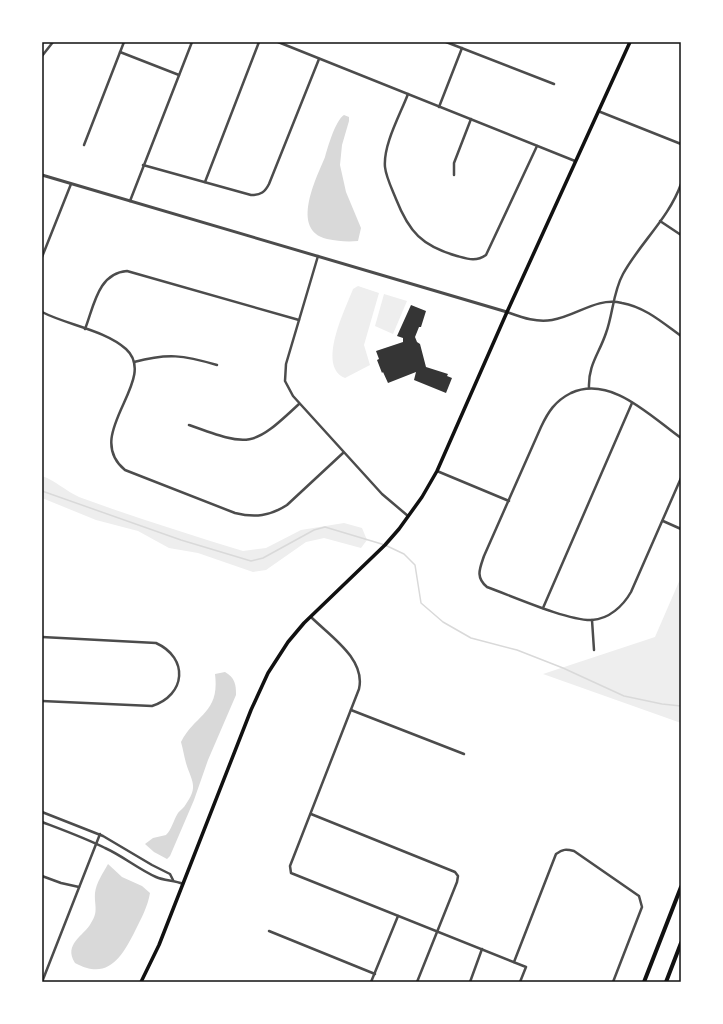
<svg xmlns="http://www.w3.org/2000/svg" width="723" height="1024" font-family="'PT Sans Narrow',sans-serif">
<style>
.green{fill:#eee}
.water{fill:#d9d9d9}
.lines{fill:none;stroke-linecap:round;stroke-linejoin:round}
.stream{stroke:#d9d9d9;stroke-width:1.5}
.building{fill:#353535}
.minor{stroke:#4c4c4c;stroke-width:2.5}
.tertiary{stroke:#4c4c4c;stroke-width:3}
.secondary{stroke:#111;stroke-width:3.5}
.motorway{stroke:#111;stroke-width:4}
.neatline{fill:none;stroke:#111;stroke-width:1.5}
</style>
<rect width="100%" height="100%" fill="#fff"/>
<!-- green -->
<g class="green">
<path d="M 358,286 L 379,293 L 364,345 L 370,365 L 345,378 C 316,366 346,308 353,289 Z"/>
<path d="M 384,294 L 407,301 L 393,334 L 375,326 Z"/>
<path d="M 42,476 C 56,481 66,491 79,497 C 133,517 188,534 243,551 L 266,548 L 301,530 L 344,523 L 362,528 L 367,540 L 361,548 L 324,538 L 306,542 L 266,570 L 253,572 L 198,553 L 169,548 L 138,531 L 96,520 L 42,498 Z"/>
<path d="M 681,577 L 681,723 L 543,674 L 655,637 Z"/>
</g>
<!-- water -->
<g class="water">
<path d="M 344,115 L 349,117 L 349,121 L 342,145 L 340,165 L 346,192 L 361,228 L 358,241 C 346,242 338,241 327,239 C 290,230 316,179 325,157 C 328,147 335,121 344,115 Z"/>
<path d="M 225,672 C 235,678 236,684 236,695 L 208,760 L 194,800 L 170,856 L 167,859 L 154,852 L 145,844 L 153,838 L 166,835 C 172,829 173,821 178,813 C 180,810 184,808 186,804 C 199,786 191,780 186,763 C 184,756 183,749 181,742 C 195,714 220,714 215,674 Z"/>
<path d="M 108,864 L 122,877 L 142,886 L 150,893 C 148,906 141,919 135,931 C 122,957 108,981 75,963 C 63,944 84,936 91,923 C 99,911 94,905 95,893 C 96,883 103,873 108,864 Z"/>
</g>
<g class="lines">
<!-- stream -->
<path class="stream" d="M 42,491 L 181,540 L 251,561 L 263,558 L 314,530 L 325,527 L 385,545 L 404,554 L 415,565 L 421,603 L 443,622 L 471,638 L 517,650 L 563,668 L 624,696 L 662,704 L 681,706"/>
</g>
<!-- building -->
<path class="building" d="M 411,305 L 426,311 L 421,327 L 419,327 L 415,337 L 417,342 L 420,344 L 426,367 L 448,374 L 447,376 L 452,378 L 446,393 L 414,380 L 416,372 L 388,383 L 383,372 L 382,373 L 377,360 L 379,359 L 376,351 L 403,342 L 403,338 L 397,336 Z"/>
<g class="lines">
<!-- minor -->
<g class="minor">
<path d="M 278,42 L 575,161"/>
<path d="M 446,42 L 554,84"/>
<path d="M 120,52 L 179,75"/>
<path d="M 42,56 L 53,42"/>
<path d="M 408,94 C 400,115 383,145 385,167 C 386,177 392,189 396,199 C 409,232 422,246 457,256 C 468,259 476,262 486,255 L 537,146"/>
<path d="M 439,107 L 462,48"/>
<path d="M 598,111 L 681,144"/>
<path d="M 84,145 L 124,42"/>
<path d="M 143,165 L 251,195 C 261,195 265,192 269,184 L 319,59"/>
<path d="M 454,175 L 454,163 L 471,119"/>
<path d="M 205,182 L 259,42"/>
<path d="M 130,201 L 192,42"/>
<path d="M 660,221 L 681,235"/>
<path d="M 318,256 L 286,364 L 285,381 L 293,396 L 382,494 L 408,516"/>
<path d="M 42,257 L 71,184"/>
<path d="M 42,312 C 67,325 105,330 126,349 C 160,380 81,434 125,470 L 235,513 C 255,518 270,516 287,505 L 343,453"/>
<path d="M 507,312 C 521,317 536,323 552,320 C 577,316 596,297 622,303 C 645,307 663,323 681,336"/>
<path d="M 85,329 C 94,306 98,273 127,271 L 299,320"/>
<path d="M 134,362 C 168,353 183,355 217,365"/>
<path d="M 589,388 C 588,365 599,354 606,333 C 613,314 613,292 623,274 C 640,243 669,218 681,184"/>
<path d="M 189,425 C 250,447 252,448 299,404"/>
<path d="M 681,438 C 650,416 611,375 571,393 C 555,401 548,412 541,427 L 484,556 C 480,568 475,577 487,587 C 512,596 568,621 592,620 C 609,619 623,606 631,592 L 681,478"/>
<path d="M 437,471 L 509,501"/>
<path d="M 663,521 L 681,529"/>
<path d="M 543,608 L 632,403"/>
<path d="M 311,617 C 330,636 366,659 359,689 L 290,866 L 291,873 L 526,967 L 520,982"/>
<path d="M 592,620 L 594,650"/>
<path d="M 42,637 L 156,643 C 189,658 186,695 152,706 L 42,701"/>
<path d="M 351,710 L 464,754"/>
<path d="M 42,812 L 103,836 L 152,865 L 170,874 L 173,880"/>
<path d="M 311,814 L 455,872 L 458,876 L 457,882 L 417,982"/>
<path d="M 42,822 C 63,830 85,838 105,848 C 123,856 138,869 156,877 C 165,881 174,880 183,884"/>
<path d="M 42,876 L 61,883 L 79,887"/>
<path d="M 269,931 L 375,974"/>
<path d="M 514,962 L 556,854 C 563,849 566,849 574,851 L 639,896 L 642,907 L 613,982"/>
<path d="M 42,982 L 100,834"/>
<path d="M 371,982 L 398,916"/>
<path d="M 470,982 L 482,949"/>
</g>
<!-- tertiary -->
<path class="tertiary" d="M 42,175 L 507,312"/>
<!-- secondary -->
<path class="secondary" d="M 141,982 L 159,945 L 251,710 L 268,673 L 288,642 L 304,623 L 385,545 L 399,529 L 422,497 L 437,471 L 507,312 L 630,42"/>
<!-- motorway -->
<g class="motorway">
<path d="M 644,982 L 681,887"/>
<path d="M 666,982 L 681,943"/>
</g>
</g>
<!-- border -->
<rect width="723" height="1024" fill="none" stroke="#ffffff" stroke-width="86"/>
<rect x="43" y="43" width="637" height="938" class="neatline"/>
</svg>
